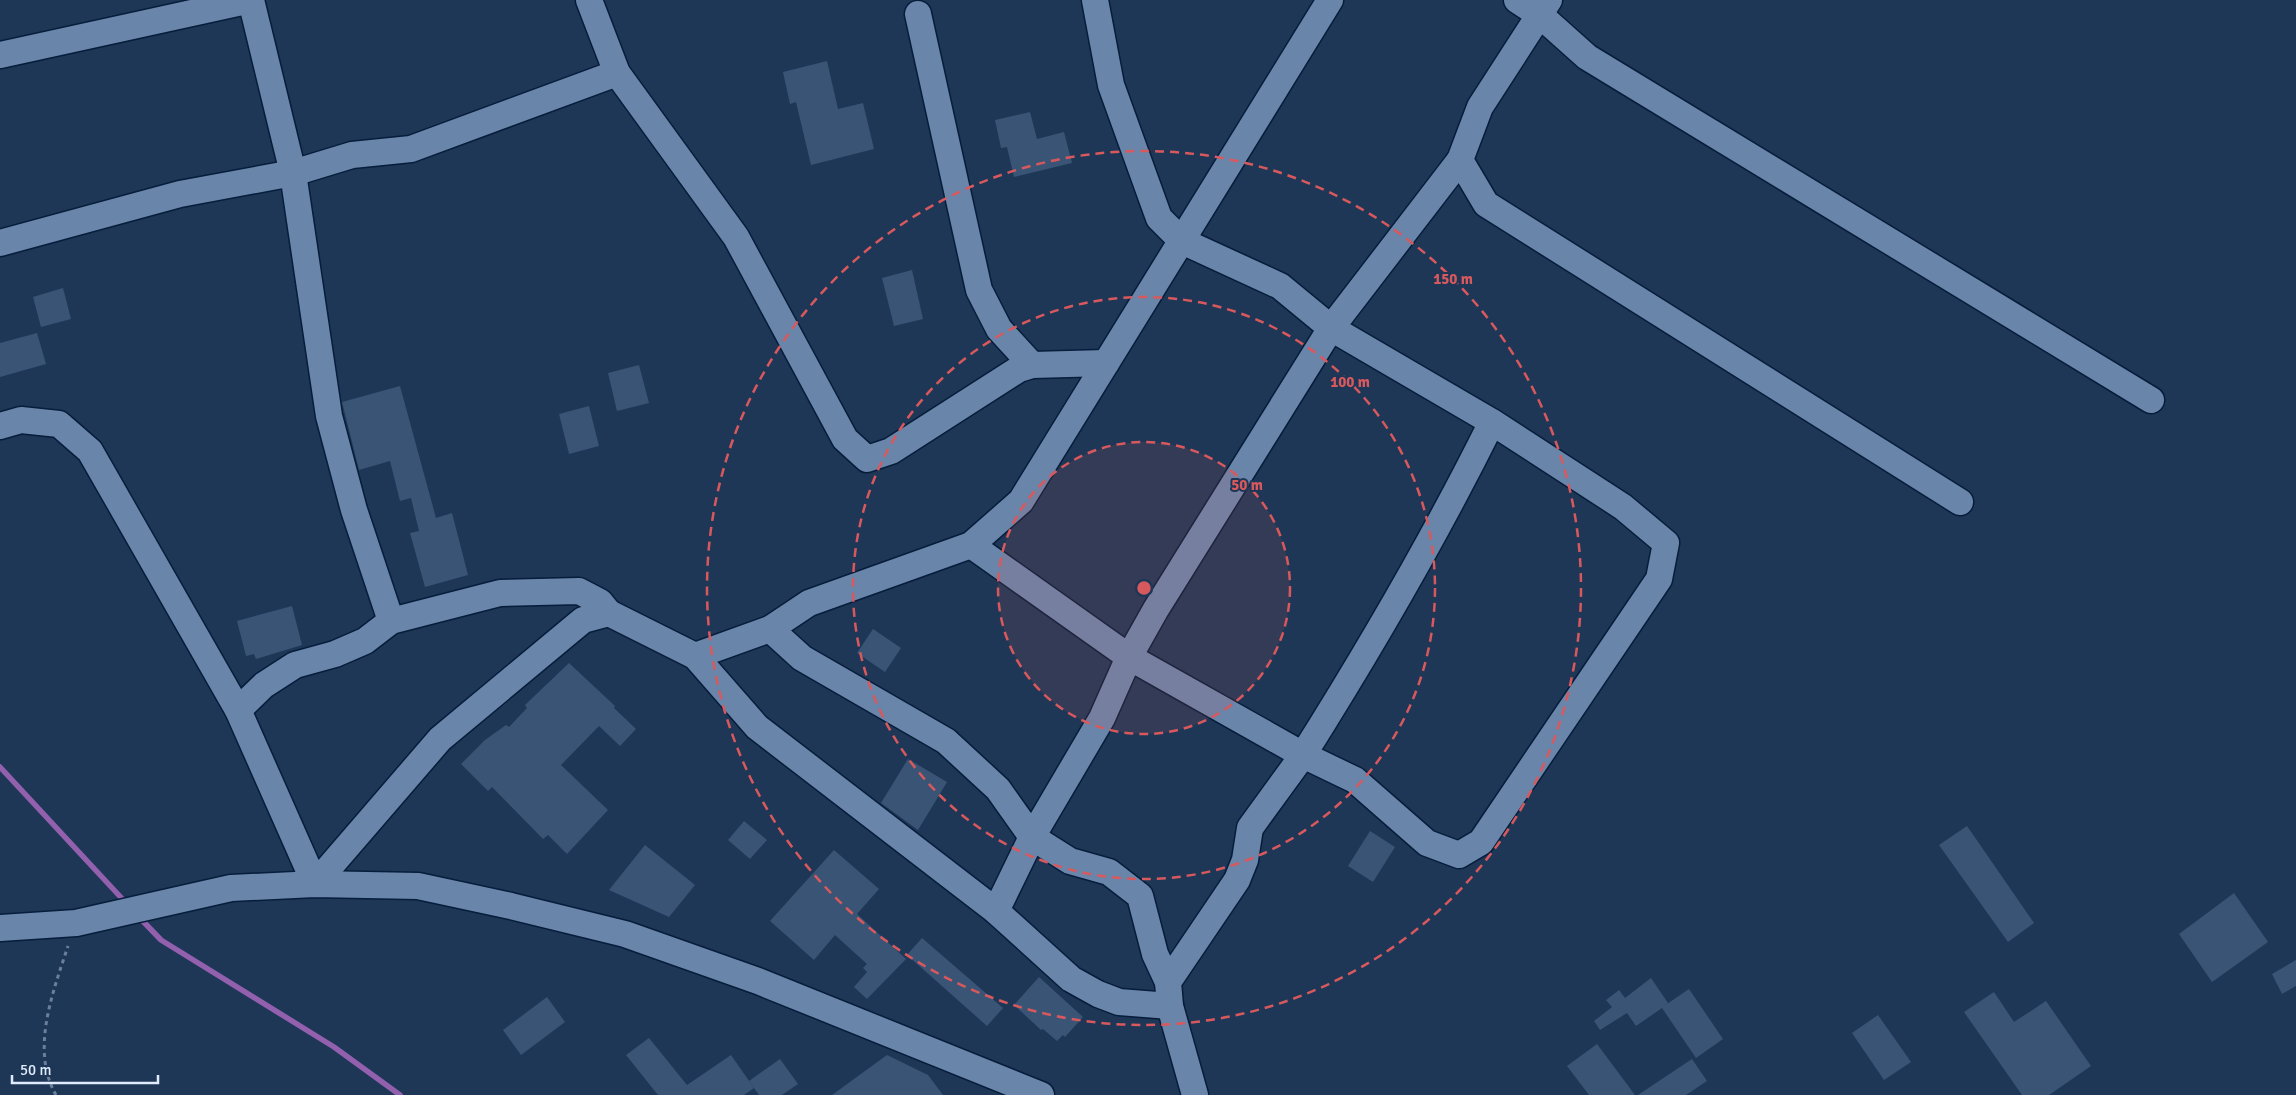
<svg xmlns="http://www.w3.org/2000/svg" width="2296" height="1095" font-family="Signika,sans-serif">
<style>
.lines{fill:none;stroke-linecap:round;stroke-linejoin:round}
.stream{stroke:#9260ad;stroke-width:5.5}
.building{fill:#3a5476}
.minor-casing{stroke:#061d3b;stroke-width:29}
.path{stroke:#6b7f99;stroke-width:3;stroke-dasharray:4 4;stroke-linecap:butt}
.minor{stroke:#6a85aa;stroke-width:26}
.ring{fill:none;stroke:#d8595d;stroke-width:2.5;stroke-dasharray:9 6}
.centre{fill:#d8595d;stroke:#1e3757;stroke-width:2.5}
.ring-label{font-size:15px;text-anchor:middle;font-weight:bold;fill:#d8595d;stroke:#1e3757;stroke-width:4;stroke-linejoin:round;paint-order:stroke}
</style>
<rect width="100%" height="100%" fill="#1e3757"/>
<g class="lines">
<!-- stream -->
<g class="stream">
<path d="M 0,767 L 127,904"/>
<path d="M 138,916 L 161,940 L 334,1047 L 400,1095"/>
</g>
</g>
<!-- building -->
<g class="building">
<path d="M 827,61 L 838,109 L 863,103 L 874,149 L 811,165 L 796,102 L 790,104 L 783,72 Z"/>
<path d="M 1030,112 L 1037,139 L 1064,132 L 1072,163 L 1014,177 L 1007,147 L 1001,148 L 995,120 Z"/>
<path d="M 912,270 L 923,319 L 894,326 L 882,278 Z"/>
<path d="M 63,288 L 71,319 L 41,327 L 33,297 Z"/>
<path d="M 37,333 L 46,364 L 0,377 L 0,343 Z"/>
<path d="M 639,365 L 649,403 L 617,411 L 608,373 Z"/>
<path d="M 400,386 L 436,518 L 452,513 L 468,575 L 425,587 L 410,533 L 419,531 L 411,498 L 400,501 L 390,461 L 359,470 L 342,402 Z"/>
<path d="M 589,406 L 599,446 L 569,454 L 559,414 Z"/>
<path d="M 292,606 L 302,645 L 256,659 L 254,654 L 246,656 L 237,621 Z"/>
<path d="M 873,629 L 901,648 L 885,672 L 857,653 Z"/>
<path d="M 569,663 L 615,706 L 614,708 L 636,729 L 620,746 L 599,726 L 561,765 L 608,810 L 567,854 L 548,835 L 543,839 L 492,787 L 488,791 L 461,764 L 485,740 L 506,725 L 509,727 L 527,708 L 525,705 Z"/>
<path d="M 908,759 L 947,782 L 918,830 L 881,803 Z"/>
<path d="M 744,821 L 767,840 L 750,859 L 728,840 Z"/>
<path d="M 1967,826 L 2034,923 L 2008,942 L 1939,845 Z"/>
<path d="M 1370,831 L 1395,847 L 1373,882 L 1348,866 Z"/>
<path d="M 645,845 L 695,885 L 669,917 L 609,890 Z"/>
<path d="M 834,850 L 879,889 L 857,914 L 906,959 L 867,999 L 854,987 L 867,972 L 863,968 L 867,964 L 835,935 L 814,960 L 770,921 Z"/>
<path d="M 2234,893 L 2268,942 L 2212,982 L 2179,934 Z"/>
<path d="M 922,938 L 1003,1008 L 987,1026 L 907,955 Z"/>
<path d="M 2296,960 L 2296,986 L 2282,994 L 2272,974 Z"/>
<path d="M 1039,977 L 1083,1017 L 1065,1037 L 1063,1035 L 1057,1041 L 1043,1029 L 1041,1030 L 1014,1005 Z"/>
<path d="M 1651,978 L 1668,1003 L 1664,1006 L 1689,989 L 1723,1039 L 1696,1058 L 1662,1008 L 1636,1026 L 1627,1013 L 1600,1030 L 1594,1021 L 1612,1007 L 1606,1000 L 1619,990 L 1625,998 Z"/>
<path d="M 1994,992 L 2014,1022 L 2046,1001 L 2091,1066 L 2049,1095 L 2022,1095 L 1964,1012 Z"/>
<path d="M 547,997 L 565,1022 L 521,1055 L 503,1030 Z"/>
<path d="M 1878,1015 L 1911,1062 L 1884,1080 L 1852,1033 Z"/>
<path d="M 649,1038 L 687,1085 L 731,1055 L 754,1088 L 744,1095 L 658,1095 L 626,1055 Z"/>
<path d="M 1597,1044 L 1635,1095 L 1589,1095 L 1567,1066 Z"/>
<path d="M 887,1055 L 928,1075 L 943,1095 L 832,1095 Z"/>
<path d="M 780,1059 L 798,1084 L 782,1095 L 759,1095 L 749,1081 Z"/>
<path d="M 1692,1059 L 1707,1081 L 1686,1095 L 1638,1095 Z"/>
</g>
<g class="lines">
<!-- minor casing -->
<g class="minor-casing">
<g id="minor">
<path d="M 251,0 L 293,173 L 329,416 L 354,510 L 391,621"/>
<path d="M 589,0 L 617,73 L 736,237 L 845,439 L 867,459 L 891,451 L 1019,369 L 1032,365 L 1106,363"/>
<path d="M 1095,0 L 1111,85 L 1159,218 L 1182,241 L 1280,286 L 1331,328 L 1492,422 L 1623,507 L 1666,543 L 1659,579 L 1481,842 L 1459,855 L 1427,843 L 1355,780 L 1303,755 C 1371,647 1435,537 1492,422"/>
<path d="M 1517,0 L 1540,15 L 1587,57 L 2151,400"/>
<path d="M 1549,0 L 1480,107 L 1460,160 L 1486,204 L 1960,502"/>
<path d="M 918,14 L 979,290 L 999,329 L 1032,365"/>
<path d="M 0,55 L 251,0"/>
<path d="M 0,243 L 180,194 L 293,173 L 352,155 L 411,149 L 617,73"/>
<path d="M 0,426 L 21,420 L 59,424 L 90,451 L 238,710 L 315,884 L 440,739 L 583,620 L 609,613 L 695,656 L 770,629 L 809,603 L 971,545 L 1021,501 L 1330,0"/>
<path d="M 971,545 L 1129,657 L 1303,755 L 1250,828 L 1245,860 L 1237,880 L 1168,982 L 1170,1006 L 1195,1095"/>
<path d="M 770,629 L 802,658 L 946,741 L 998,789 L 1032,837 L 1070,861 L 1109,872 L 1140,896 L 1155,954 L 1168,982"/>
<path d="M 695,656 L 757,727 L 996,911 L 1071,979 L 1098,994 L 1119,1002 L 1170,1006"/>
<path d="M 238,710 L 264,685 L 295,665 L 335,654 L 365,641 L 391,621 L 500,593 L 579,591 L 600,602 L 609,613"/>
<path d="M 996,911 L 1032,837 L 1102,718 L 1129,657 L 1156,609 L 1331,328 L 1460,160"/>
<path d="M 0,928 L 76,923 L 231,888 L 315,884 L 418,886 L 511,906 L 625,934 L 758,981 L 1041,1095"/>
</g>
</g>
<!-- path -->
<path class="path" d="M 56,1095 C 30,1050 53,992 68,946"/>
<!-- minor -->
<use href="#minor" class="minor"/>
</g>
<!-- distance rings -->
<circle cx="1144" cy="588" r="146" fill="#d8595d" fill-opacity=".12"/>
<g class="ring">
<circle cx="1144" cy="588" r="146"/>
<circle cx="1144" cy="588" r="291"/>
<circle cx="1144" cy="588" r="437"/>
</g>
<circle cx="1144" cy="588" r="8" class="centre"/>
<g class="ring-label">
<text x="1453" y="284">150 m</text>
<text x="1350" y="387">100 m</text>
<text x="1247" y="490">50 m</text>
</g>
<!-- scale -->
<path d="M12 1075v8h146v-8" fill="none" stroke="#e0ecfd" stroke-width="2.5"/>
<text x="20" y="1075" font-size="15" fill="#e0ecfd" stroke="#1e3757" stroke-width="4" paint-order="stroke">50 m</text>
</svg>
